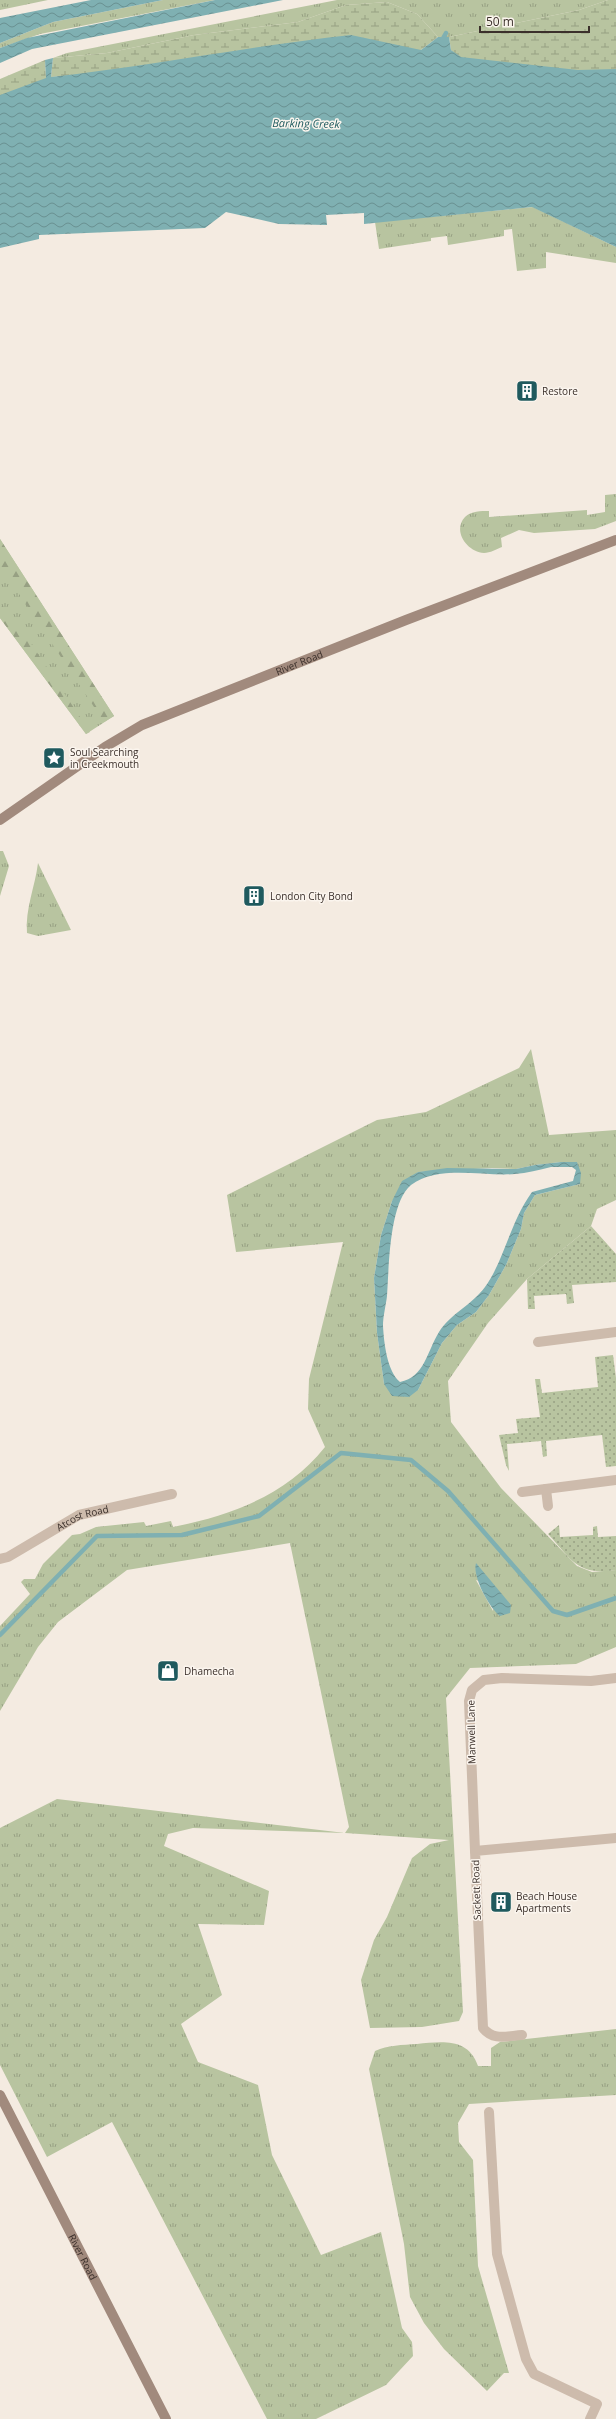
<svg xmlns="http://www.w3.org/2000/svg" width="616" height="2419" font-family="'Open Sans',sans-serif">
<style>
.grass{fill:url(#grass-tufts);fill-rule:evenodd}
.forest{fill:url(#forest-firs)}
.wetland{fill:url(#wetland-marsh)}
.garden{fill:url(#garden-dots)}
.water{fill:url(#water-waves);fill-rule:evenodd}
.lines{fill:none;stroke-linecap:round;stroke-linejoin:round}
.stream{stroke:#7fb0b2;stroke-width:4.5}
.street{stroke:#cdbbac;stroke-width:10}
.secondary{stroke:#a18a7d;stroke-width:10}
.labels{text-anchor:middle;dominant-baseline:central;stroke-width:3;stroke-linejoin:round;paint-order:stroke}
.poi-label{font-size:10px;fill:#3b302b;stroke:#fbf5ee;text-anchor:start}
.street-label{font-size:10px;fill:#3b302b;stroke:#fbf5ee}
.water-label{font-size:11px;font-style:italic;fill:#1f5a5e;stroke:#fbf5ee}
</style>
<defs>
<pattern id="grass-tufts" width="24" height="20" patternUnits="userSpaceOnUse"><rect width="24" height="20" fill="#b8c4a0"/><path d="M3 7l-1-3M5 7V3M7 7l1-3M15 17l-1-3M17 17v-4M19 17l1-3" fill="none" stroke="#97a083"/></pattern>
<pattern id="forest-firs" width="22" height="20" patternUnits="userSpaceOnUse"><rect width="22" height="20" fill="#b8c4a0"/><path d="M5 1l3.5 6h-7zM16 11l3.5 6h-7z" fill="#97a083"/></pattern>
<pattern id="wetland-marsh" width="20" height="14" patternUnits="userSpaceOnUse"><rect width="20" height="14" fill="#b8c4a0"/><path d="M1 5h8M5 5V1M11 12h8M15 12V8" fill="none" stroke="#97a083"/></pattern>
<pattern id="garden-dots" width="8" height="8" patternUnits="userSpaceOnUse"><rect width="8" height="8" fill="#b8c4a0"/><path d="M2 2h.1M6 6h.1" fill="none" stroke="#97a083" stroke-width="1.8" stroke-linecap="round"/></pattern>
<pattern id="water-waves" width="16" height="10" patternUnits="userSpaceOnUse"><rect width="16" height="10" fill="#7fb0b2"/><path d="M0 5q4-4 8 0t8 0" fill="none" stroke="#699091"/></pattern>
</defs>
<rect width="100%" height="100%" fill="#f4ebe1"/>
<!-- grass -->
<g class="grass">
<path d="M 0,0 L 48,0 L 0,10 Z"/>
<path d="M 163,0 L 215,0 L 40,34 L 0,48 L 0,43 L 53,22 Z"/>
<path d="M 337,0 L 608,0 L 579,10 L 449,37 L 438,37 L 417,14 L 387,2 L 346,5 L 298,22 L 194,35 L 107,53 L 53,58 L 67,53 Z"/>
<path d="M 533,207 L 616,247 L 616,263 L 546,252 L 546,268 L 517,271 L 512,229 L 504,230 L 504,236 L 448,245 L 447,236 L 431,238 L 431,241 L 379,249 L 375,222 Z"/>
<path d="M 616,494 L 616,521 L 595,529 L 534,533 L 519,530 L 501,538 L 502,547 C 497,549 490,553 484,553 C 467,552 452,531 465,517 C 471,511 481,511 489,511 L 489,517 L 587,510 L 587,515 L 605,512 L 605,495 Z"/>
<path d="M 0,539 L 114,716 L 86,734 L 0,618 Z"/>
<path d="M 0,851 L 3,851 L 9,866 L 0,896 Z"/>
<path d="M 38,863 L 71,930 L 38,936 L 27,933 C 25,909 35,887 38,863 Z"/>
<path d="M 531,1049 L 549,1135 L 616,1130 L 616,1200 L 597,1209 L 591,1226 L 527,1279 L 488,1323 L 448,1381 L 451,1422 L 501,1488 L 577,1566 L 592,1572 L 616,1570 L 616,1647 L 576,1664 L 470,1668 L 446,1698 L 463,2012 L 459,2021 L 422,2027 L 370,2028 L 361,1980 L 374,1940 L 387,1917 L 412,1858 L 430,1844 L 449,1840 L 345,1833 L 193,1828 L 168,1834 L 164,1846 L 269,1891 L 264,1925 L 198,1924 L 222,1995 L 181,2024 L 198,2062 L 258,2085 L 272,2155 L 321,2255 L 381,2232 L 402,2328 L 412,2342 L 413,2356 L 386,2385 L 316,2419 L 267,2419 L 112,2122 L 47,2157 L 0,2065 L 0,1828 L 57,1799 L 345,1833 L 349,1827 L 290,1543 L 127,1570 L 58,1622 L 38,1647 L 0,1711 L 0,1626 L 30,1594 L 21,1582 L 24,1579 L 35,1579 L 43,1564 L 72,1535 L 80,1534 L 96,1527 L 144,1522 L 146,1526 L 171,1521 L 173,1527 C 232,1515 287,1495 325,1447 L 308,1409 L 309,1379 L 343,1242 L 236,1252 L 227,1195 L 377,1120 L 426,1112 L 519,1068 ZM 561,1162 L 577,1162 L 580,1184 L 535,1195 L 524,1213 L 521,1229 L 506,1265 L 489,1295 L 476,1312 L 457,1325 L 442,1343 L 418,1390 L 384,1384 L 377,1333 L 374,1278 L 381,1235 L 392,1201 L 418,1172 L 492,1168 L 516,1169 L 535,1165 ZM 476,1580 L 495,1586 L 493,1611 Z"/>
<path d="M 616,2029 L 616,2095 L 469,2104 L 458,2123 L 459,2142 L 473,2160 L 478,2266 L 509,2373 L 504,2373 L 487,2391 L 444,2349 L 424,2323 L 410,2297 L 404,2244 L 369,2069 L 375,2051 C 388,2045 402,2045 417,2044 C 441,2042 468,2037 478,2066 L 491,2066 L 491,2048 L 500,2042 Z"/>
</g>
<!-- forest -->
<g class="forest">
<path d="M 0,539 L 114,716 L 104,722 L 0,565 Z"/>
<path d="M 0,603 L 20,627 L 90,732 L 86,734 L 0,618 Z"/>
</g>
<!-- wetland -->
<g class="wetland">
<path d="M 608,0 L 616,0 L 616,103 L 497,95 L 451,50 L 449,37 L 579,10 Z"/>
<path d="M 387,2 L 417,14 L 438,37 L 421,50 L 51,77 L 53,58 L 107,53 L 194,35 L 298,22 L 346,5 Z"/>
<path d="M 45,60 L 46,78 L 49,83 L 0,101 L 0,79 Z"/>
</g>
<!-- garden -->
<g class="garden">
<path d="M 591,1226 L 616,1254 L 616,1282 L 572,1285 L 574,1303 L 567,1304 L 566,1294 L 534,1296 L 535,1309 L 528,1309 L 527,1279 Z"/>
<path d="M 613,1355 L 616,1378 L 616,1466 L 606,1467 L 602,1435 L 546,1441 L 547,1456 L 543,1457 L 541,1441 L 507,1444 L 509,1471 L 506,1465 L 499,1435 L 518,1433 L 516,1419 L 540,1417 L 535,1379 L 540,1379 L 542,1393 L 598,1387 L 595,1357 Z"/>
<path d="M 559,1525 L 560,1537 L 593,1535 L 593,1527 L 597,1526 L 598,1537 L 616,1536 L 616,1570 C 577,1576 572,1560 548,1534 Z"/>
</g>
<!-- water -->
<g class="water">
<path d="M 91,0 L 163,0 L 53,22 L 0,43 L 0,18 Z"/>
<path d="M 215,0 L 283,0 L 32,49 L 0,63 L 0,48 L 27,38 Z"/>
<path d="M 351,35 L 421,50 L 438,37 L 449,37 L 451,50 L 461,57 L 578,70 L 616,69 L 616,247 L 532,207 L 364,224 L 364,213 L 326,215 L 327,225 L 279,224 L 226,212 L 205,228 L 39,235 L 39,239 L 0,248 L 0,95 L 46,78 L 45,60 L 53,58 L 51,77 C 152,66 250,46 351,35 Z"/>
<path d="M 561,1162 L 577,1162 L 581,1173 L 580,1184 L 535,1195 L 524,1213 L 521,1229 L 506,1265 L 489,1295 L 476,1312 L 457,1325 L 442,1343 L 418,1390 L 409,1397 L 392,1396 L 384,1384 L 377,1333 L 374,1278 L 381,1235 L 392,1201 L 402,1181 L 418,1172 L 447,1168 L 516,1169 L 535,1165 ZM 551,1167 L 572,1167 L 576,1170 L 573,1181 L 532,1192 C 510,1222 505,1259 485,1287 C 472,1305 450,1314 439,1332 C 427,1351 425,1377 400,1382 C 387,1371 384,1343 383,1326 C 383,1316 386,1305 387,1296 C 389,1268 389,1203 411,1185 C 438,1164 485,1177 515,1174 C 527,1173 539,1170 551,1167 Z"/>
<path d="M 476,1563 L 511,1605 L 510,1613 L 500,1616 C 489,1608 472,1576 476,1563 Z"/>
</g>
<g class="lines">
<!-- stream -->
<g class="stream">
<path d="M 441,42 L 446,33"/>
<path d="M 0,1635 L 97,1536 L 182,1535 L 259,1516 L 341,1453 L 411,1460 L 448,1491 L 553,1611 L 567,1615 L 616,1598"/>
</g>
<!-- street -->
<g class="street">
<path d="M 538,1342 L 616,1332"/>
<path d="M 546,1489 L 548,1506"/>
<path d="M 522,1492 L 616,1480"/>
<path id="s1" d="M 0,1559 L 8,1557 L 79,1515 L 172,1494"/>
<path d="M 475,1851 L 469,1701 L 472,1690 L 484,1680 L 502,1678 L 591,1681 L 616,1678"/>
<path d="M 522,2035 C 507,2036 493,2041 483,2028 L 475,1851 L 616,1838"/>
<path d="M 489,2112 L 497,2254 L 526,2359 L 534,2374 L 597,2404 L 590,2419"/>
</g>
<!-- secondary -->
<g class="secondary">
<path id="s2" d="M 0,820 L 105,747 L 142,725 L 406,620 L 616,540"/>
<path id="s3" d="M 0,2095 L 166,2419"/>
</g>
</g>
<!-- icons -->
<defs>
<g id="building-square" transform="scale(1.15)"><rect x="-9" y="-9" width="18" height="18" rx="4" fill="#1f5a5e" stroke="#fbf5ee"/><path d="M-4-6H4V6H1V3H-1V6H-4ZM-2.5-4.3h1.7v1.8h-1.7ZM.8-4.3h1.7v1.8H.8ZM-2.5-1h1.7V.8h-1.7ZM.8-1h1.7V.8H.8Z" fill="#fff"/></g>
<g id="sight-square" transform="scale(1.15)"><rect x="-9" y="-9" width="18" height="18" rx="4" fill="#1f5a5e" stroke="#fbf5ee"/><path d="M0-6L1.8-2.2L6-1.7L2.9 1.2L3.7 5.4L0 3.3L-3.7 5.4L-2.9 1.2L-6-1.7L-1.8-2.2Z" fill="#fff"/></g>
<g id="shop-square" transform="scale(1.15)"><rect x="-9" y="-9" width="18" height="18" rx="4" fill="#1f5a5e" stroke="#fbf5ee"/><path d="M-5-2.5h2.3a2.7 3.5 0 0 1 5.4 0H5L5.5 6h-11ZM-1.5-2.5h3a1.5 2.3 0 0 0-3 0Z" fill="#fff"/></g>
</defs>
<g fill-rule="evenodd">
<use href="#building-square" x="527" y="391"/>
<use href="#sight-square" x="54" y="758"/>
<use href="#building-square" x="254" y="896"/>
<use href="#shop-square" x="168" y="1671"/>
<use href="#building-square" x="501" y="1902"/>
</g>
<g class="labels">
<!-- poi labels -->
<g class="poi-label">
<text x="542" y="391">Restore</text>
<text x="70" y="752">Soul Searching<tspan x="70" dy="12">in Creekmouth</tspan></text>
<text x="270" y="896">London City Bond</text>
<text x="184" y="1671">Dhamecha</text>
<text x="516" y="1896">Beach House<tspan x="516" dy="12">Apartments</tspan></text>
</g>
<!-- street labels -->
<g class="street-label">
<text stroke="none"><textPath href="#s2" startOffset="340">River Road</textPath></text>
<text stroke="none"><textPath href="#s1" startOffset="93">Atcost Road</textPath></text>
<text transform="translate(471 1732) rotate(-91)">Manwell Lane</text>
<text transform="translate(476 1890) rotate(-92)">Sackett Road</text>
<text stroke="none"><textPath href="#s3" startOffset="182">River Road</textPath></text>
</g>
<!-- water labels -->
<g class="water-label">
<text transform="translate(306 123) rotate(1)">Barking Creek</text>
</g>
</g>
<!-- scale -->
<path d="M480 26v6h109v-6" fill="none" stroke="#3b302b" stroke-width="2"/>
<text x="486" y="26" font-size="12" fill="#3b302b" stroke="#fbf5ee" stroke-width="3" paint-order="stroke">50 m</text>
</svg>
